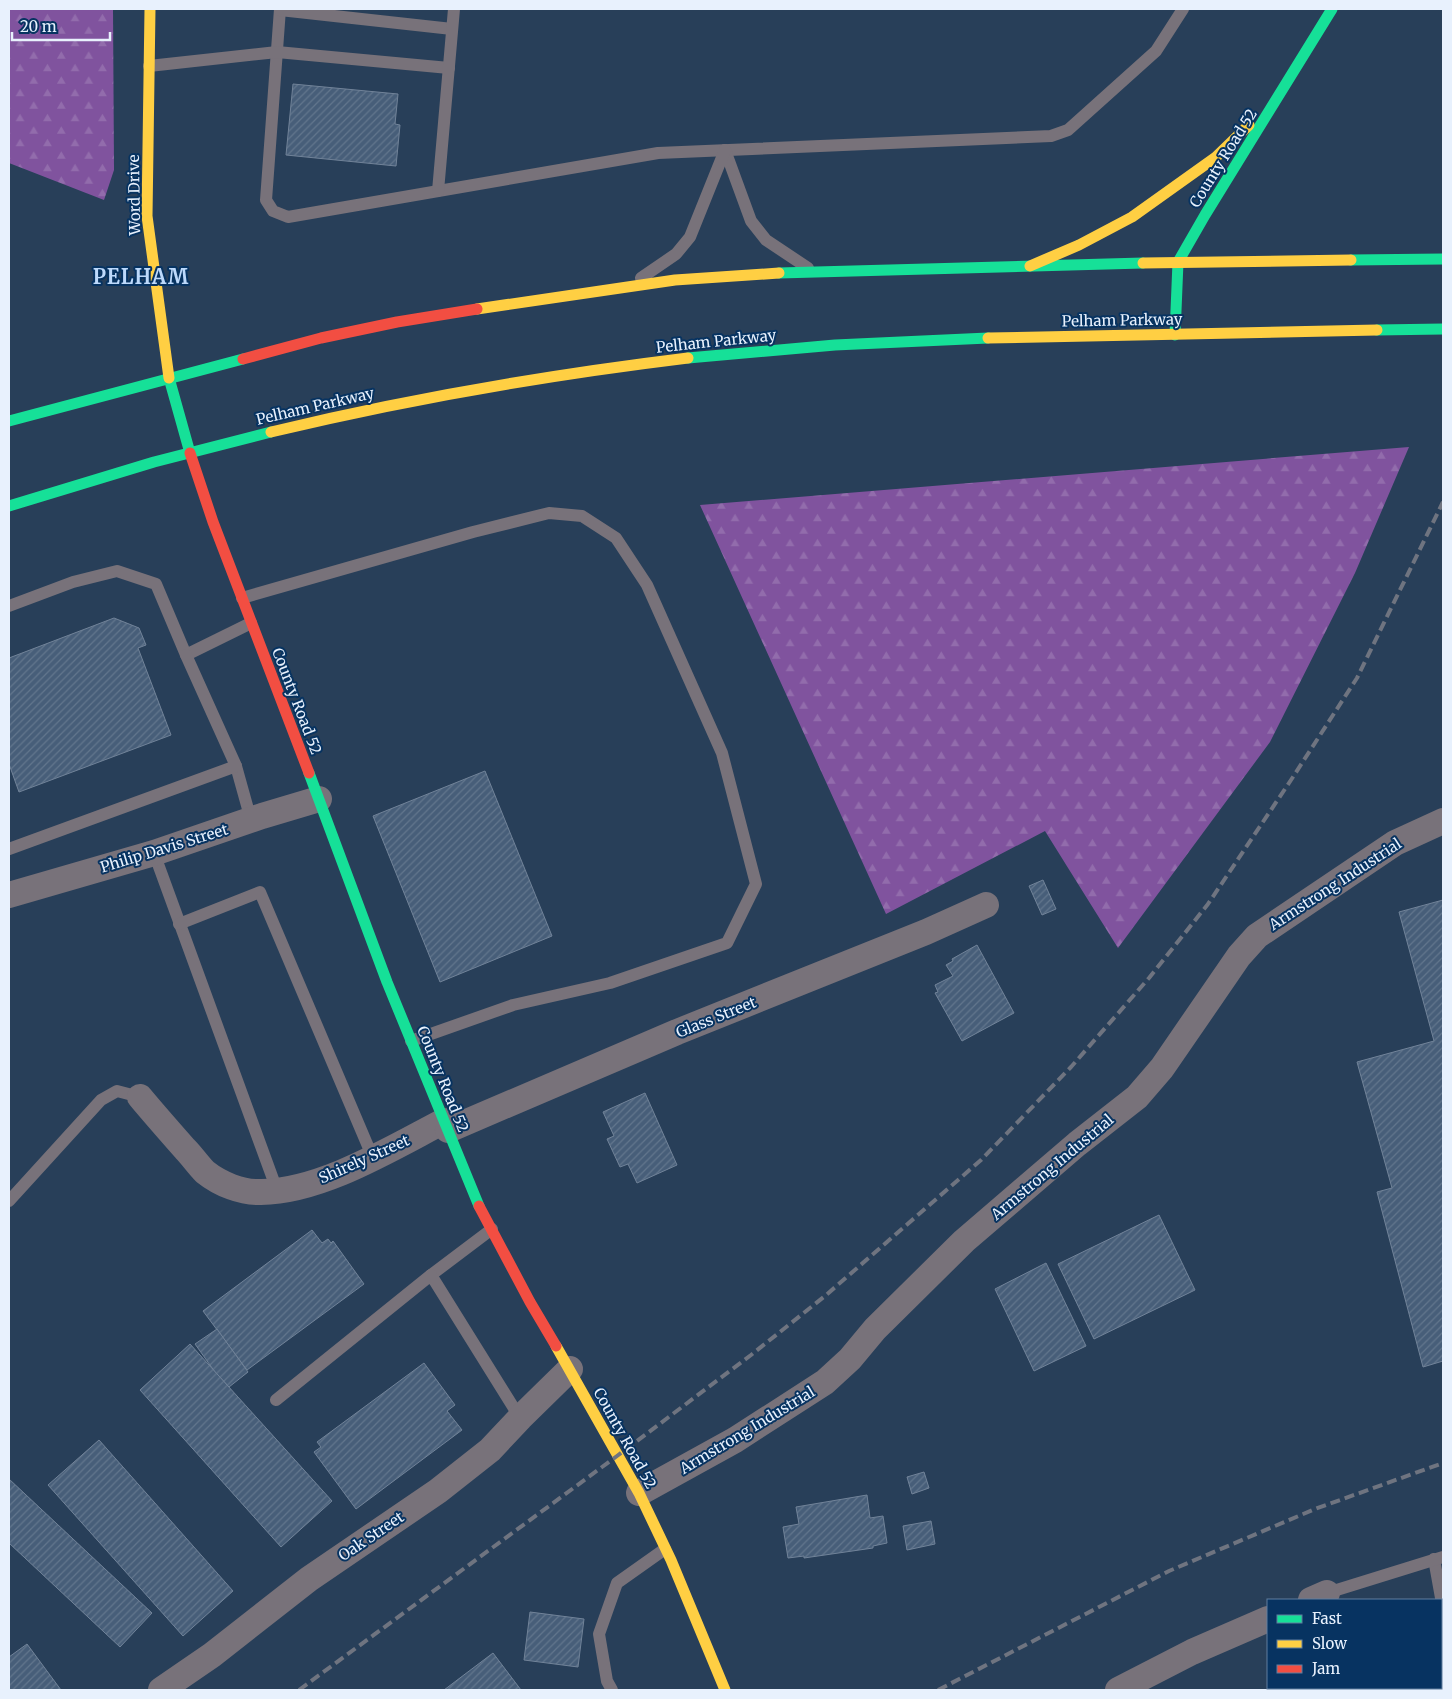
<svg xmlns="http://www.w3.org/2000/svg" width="1452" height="1699" font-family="Merriweather,serif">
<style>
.forest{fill:url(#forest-firs)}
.building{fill:url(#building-hatch);stroke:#718399}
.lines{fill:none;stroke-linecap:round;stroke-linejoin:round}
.lane{stroke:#78727a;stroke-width:12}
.street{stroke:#78727a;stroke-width:26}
.fast{stroke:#16e098;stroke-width:11}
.slow{stroke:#ffcf43;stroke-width:11}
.jam{stroke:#f24e42;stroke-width:11}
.rail{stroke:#6f7480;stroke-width:4;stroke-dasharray:10 5;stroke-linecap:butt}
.labels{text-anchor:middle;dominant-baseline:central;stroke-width:4;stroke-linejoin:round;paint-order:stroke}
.street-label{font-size:15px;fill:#e8f1fd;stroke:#073361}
.district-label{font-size:20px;font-weight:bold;letter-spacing:1px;fill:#bdd9fb;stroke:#073361}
</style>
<defs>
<pattern id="forest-firs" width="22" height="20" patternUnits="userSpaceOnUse" patternTransform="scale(1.25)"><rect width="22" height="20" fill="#80539e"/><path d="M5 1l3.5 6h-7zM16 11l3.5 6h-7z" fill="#926cac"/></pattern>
<pattern id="building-hatch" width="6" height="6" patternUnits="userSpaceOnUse" patternTransform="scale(1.25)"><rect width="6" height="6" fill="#475e79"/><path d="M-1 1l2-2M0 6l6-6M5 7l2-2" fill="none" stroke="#62768d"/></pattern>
</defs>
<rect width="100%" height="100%" fill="#283f59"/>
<!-- forest -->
<g class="forest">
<path d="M 9,9 L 113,9 L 114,170 L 104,200 L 9,163 Z"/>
<path d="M 1409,447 L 1355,573 L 1270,742 L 1118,948 L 1045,831 L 886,914 L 700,505 Z"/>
</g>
<!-- building -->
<g class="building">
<path d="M 293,84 L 398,94 L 395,124 L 400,125 L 396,166 L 286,155 Z"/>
<path d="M 114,618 L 139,628 L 146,645 L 138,648 L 171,735 L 19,792 L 9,764 L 9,658 Z"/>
<path d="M 485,771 L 552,936 L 440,982 L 373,816 Z"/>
<path d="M 1043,880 L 1056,909 L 1042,915 L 1029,886 Z"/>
<path d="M 1443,900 L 1443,1361 L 1423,1367 L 1377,1192 L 1392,1188 L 1357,1062 L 1434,1041 L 1399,912 Z"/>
<path d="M 977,945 L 1014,1013 L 962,1041 L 935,993 L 938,992 L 935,985 L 953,976 L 946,965 L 953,961 L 952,959 Z"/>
<path d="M 645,1093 L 677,1165 L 637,1183 L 628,1164 L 620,1167 L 607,1139 L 614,1136 L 603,1112 Z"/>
<path d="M 1159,1215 L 1195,1290 L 1094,1339 L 1058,1264 Z"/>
<path d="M 312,1230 L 322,1243 L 328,1239 L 331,1243 L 333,1241 L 364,1284 L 247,1370 L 203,1311 Z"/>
<path d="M 1046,1263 L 1086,1346 L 1034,1371 L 995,1289 Z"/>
<path d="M 217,1329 L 248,1372 L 229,1387 L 215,1372 L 195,1344 Z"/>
<path d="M 190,1344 L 332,1501 L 281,1547 L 140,1390 Z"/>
<path d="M 424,1363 L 455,1405 L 447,1411 L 462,1430 L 356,1509 L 314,1452 L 321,1447 L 317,1442 Z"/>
<path d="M 99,1440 L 233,1591 L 183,1636 L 48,1485 Z"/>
<path d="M 924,1472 L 929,1488 L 912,1494 L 907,1477 Z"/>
<path d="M 9,1479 L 152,1613 L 120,1647 L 9,1543 Z"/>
<path d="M 867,1495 L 870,1518 L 883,1516 L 887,1543 L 873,1546 L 873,1548 L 804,1558 L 804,1556 L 788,1558 L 783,1527 L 799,1524 L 796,1507 Z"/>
<path d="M 931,1521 L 935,1544 L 907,1550 L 903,1526 Z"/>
<path d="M 530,1612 L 584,1619 L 578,1667 L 524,1660 Z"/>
<path d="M 27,1644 L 61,1690 L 9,1690 L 9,1657 Z"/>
<path d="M 493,1653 L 521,1690 L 444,1690 Z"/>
</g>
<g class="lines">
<!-- lane -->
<g class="lane">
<path d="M 280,9 L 266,200 L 273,211 L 288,217 L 658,153 L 1051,136 L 1068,130 L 1156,51 L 1183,9"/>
<path d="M 280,10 L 452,29"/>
<path d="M 149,66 L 277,52 L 449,68"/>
<path d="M 725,150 L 751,221 L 766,240 L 808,268"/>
<path d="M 438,191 L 454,9"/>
<path d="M 641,278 L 676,254 L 690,237 L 725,150"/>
<path d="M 242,598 L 473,532 L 549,513 L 582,516 L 616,538 L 647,585 L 722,753 L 756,884 L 727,943 L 610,983 L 513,1005 L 411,1041"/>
<path d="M 9,606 L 73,582 L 117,571 L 156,584 L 186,655 L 251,623"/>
<path d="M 236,766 L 251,820"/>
<path d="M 9,849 L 236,766 L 186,655"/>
<path d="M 154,853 L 277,1190"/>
<path d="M 179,924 L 260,892 L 373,1158"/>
<path d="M 9,1201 L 101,1100 L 117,1091 L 140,1097"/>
<path d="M 431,1275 L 492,1229"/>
<path d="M 276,1400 L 431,1275 L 520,1418"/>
<path d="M 1434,1559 L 1443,1609"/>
<path d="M 1327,1593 L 1443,1557"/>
<path d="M 612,1690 L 607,1681 L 599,1634 L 617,1583 L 665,1549"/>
</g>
<!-- street -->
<g class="street">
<path d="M 9,895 L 154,853 L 262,816 L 319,799"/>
<path d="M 140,1097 C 155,1115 170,1132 185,1149 C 192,1156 198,1165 205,1172 C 220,1184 242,1193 261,1192 C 322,1191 390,1149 444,1121"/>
<path d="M 448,1130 L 677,1032 L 926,932 L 986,905"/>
<path d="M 639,1493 L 735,1440 L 825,1382 L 850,1359 L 875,1329 L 964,1241 L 1077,1144 L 1137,1097 L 1162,1068 L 1239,956 L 1257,936 L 1395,843 L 1443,821"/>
<path d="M 1311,1600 L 1327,1593"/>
<path d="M 161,1690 L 212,1655 L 309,1579 L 438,1491 L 490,1450 L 520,1418 L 570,1369"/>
<path d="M 1118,1690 L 1192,1652 L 1268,1619"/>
</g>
<!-- fast -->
<g class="fast">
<path d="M 1351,260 L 1443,259"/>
<path d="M 779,273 L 1143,263"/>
<path d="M 1377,330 L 1443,329"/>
<path d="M 1175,335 L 1178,262 L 1205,215 L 1332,9"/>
<path d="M 688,358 L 835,345 L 988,338"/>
<path d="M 169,378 L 190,453"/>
<path d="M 9,421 L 243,359"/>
<path d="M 9,506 L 154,462 L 271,432"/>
<path d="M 309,773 L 387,982 L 479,1206"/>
</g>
<!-- slow -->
<g class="slow">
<path d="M 150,9 L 147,216 L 169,378"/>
<path d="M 1143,263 L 1351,260"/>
<path d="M 1030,266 L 1079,245 L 1132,217 L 1216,157 L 1249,125"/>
<path d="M 477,309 L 675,280 L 779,273"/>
<path d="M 988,338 L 1377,330"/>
<path d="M 271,432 C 408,399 548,375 688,358"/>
<path d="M 556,1346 L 639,1493 L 671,1560 L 725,1690"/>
</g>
<!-- jam -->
<g class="jam">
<path d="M 243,359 L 321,338 L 397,322 L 477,309"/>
<path d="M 190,453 L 213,522 L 309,773"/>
<path d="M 479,1206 L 530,1302 L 556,1346"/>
</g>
<!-- rail -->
<g class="rail">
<path d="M 299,1690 L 617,1456 L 751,1355 L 825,1296 L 981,1160 L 1071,1067 L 1149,978 L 1208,904 L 1291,780 L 1357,678 L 1443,502"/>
<path d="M 938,1690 L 1169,1571 L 1315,1509 L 1443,1463"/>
</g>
</g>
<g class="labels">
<!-- street labels -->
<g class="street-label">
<text transform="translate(1223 158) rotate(-58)">County Road 52</text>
<text transform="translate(134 195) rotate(-91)">Word Drive</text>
<text transform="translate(1122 320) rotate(-1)">Pelham Parkway</text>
<text transform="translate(716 341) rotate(-6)">Pelham Parkway</text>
<text transform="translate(315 406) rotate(-13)">Pelham Parkway</text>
<text transform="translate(297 701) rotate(69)">County Road 52</text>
<text transform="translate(164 848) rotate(-17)">Philip Davis Street</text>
<text transform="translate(1335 884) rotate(-33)">Armstrong Industrial</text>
<text transform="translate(716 1017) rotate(-22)">Glass Street</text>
<text transform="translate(443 1079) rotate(68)">County Road 52</text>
<text transform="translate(364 1159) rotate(-24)">Shirely Street</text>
<text transform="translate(1052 1167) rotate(-40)">Armstrong Industrial</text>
<text transform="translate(747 1430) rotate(-31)">Armstrong Industrial</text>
<text transform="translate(625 1438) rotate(61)">County Road 52</text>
<text transform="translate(371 1536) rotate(-34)">Oak Street</text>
</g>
<!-- district labels -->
<g class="district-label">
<text x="141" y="276">PELHAM</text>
</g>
</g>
<!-- border -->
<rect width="1452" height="1699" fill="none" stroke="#e8f1fd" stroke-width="20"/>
<!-- legend -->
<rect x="1267" y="1599" width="175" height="90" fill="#073361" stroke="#617f9f"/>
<rect x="1277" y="1615" width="25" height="8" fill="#16e098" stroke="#617f9f"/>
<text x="1312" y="1624" font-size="15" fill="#e8f1fd">Fast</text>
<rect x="1277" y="1640" width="25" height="8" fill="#ffcf43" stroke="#617f9f"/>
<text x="1312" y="1649" font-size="15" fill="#e8f1fd">Slow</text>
<rect x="1277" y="1665" width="25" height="8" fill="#f24e42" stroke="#617f9f"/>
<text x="1312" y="1674" font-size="15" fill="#e8f1fd">Jam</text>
<!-- scale -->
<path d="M12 32v8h98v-8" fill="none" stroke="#e8f1fd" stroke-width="2.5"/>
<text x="20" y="32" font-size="15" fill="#e8f1fd" stroke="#073361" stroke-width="4" paint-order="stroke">20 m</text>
</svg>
